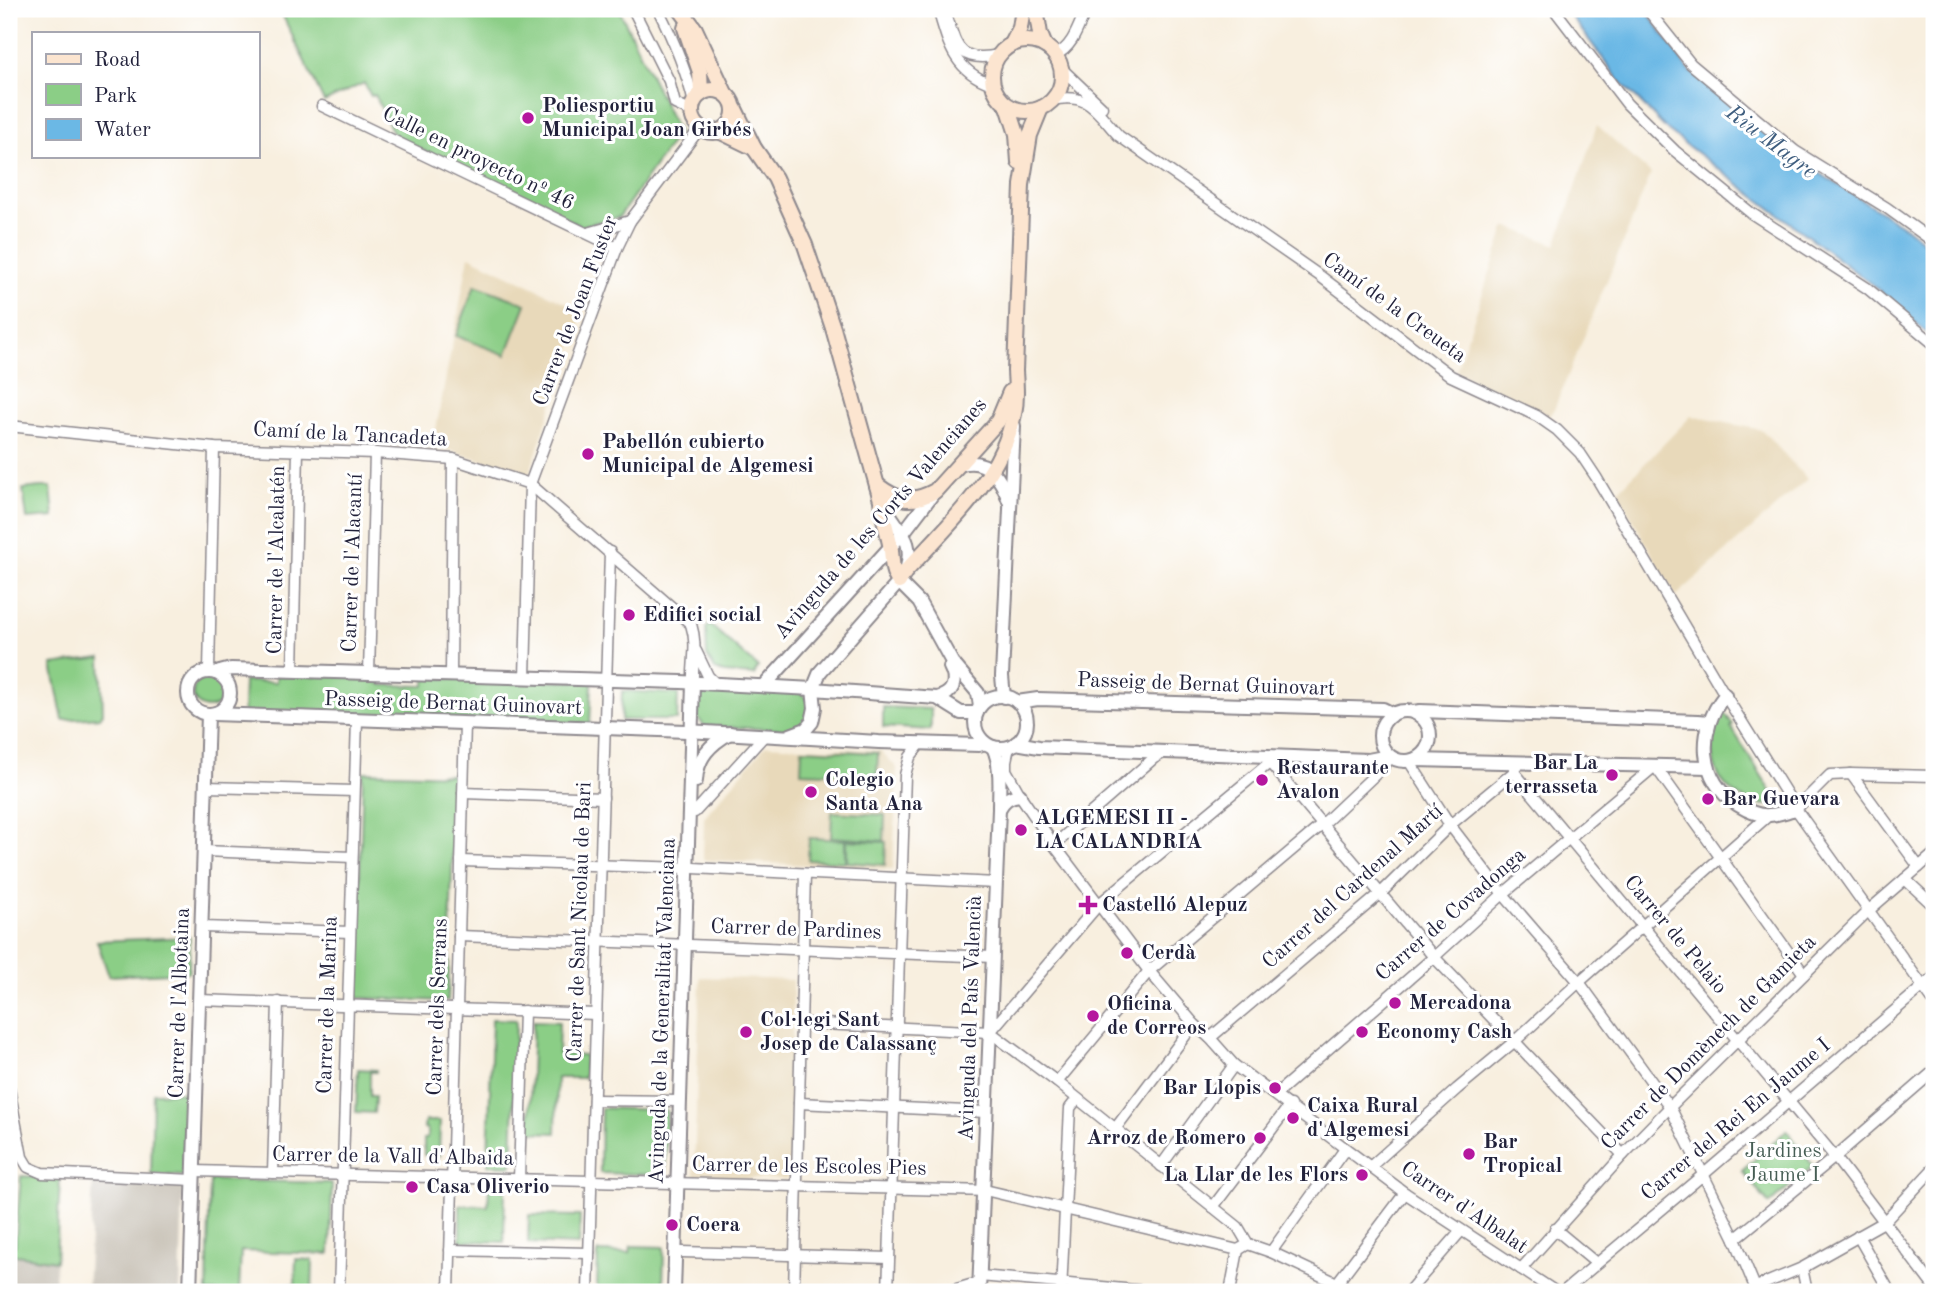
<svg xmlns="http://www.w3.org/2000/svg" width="1943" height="1301" font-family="'Old Standard TT',serif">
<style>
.built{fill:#e8d9ba}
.industrial{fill:#c9c3b8}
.green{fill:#8bce86;stroke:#567860;stroke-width:2}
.water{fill:#6bb8e5;stroke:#466d90;stroke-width:2}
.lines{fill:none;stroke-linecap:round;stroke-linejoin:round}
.minor-casing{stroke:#8d888d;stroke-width:13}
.tertiary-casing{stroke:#8d888d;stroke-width:16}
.secondary-casing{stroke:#8d888d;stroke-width:18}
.minor{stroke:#fff;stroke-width:10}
.tertiary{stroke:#fff;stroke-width:12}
.secondary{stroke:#fce5d0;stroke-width:14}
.poi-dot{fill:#b5179e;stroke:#fff;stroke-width:2.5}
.labels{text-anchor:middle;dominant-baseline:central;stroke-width:6;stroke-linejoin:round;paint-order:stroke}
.poi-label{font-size:21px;font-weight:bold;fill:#22223b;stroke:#fff;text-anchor:start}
.street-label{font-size:21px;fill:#22223b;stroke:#fff}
.park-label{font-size:21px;fill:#475e55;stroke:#fff}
.water-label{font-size:23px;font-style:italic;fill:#3f5e7f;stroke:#fff}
</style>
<rect width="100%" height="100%" fill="#fff"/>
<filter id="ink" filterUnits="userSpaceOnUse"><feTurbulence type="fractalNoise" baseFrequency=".0143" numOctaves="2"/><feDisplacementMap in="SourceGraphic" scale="14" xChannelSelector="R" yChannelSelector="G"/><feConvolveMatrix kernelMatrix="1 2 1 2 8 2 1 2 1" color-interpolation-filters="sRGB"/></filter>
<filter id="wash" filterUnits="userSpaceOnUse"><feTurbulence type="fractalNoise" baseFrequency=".00686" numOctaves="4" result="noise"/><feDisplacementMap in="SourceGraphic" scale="28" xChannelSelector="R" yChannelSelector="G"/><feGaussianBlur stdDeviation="1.57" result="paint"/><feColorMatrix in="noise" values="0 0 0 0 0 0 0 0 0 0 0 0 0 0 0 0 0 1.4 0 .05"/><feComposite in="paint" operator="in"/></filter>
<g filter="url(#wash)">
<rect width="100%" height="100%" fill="#f8efdf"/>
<!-- built -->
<g class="built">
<path d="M 1597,125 L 1651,174 L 1553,412 L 1548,417 L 1456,371 L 1505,229 L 1509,227 L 1556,245 Z"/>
<path d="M 469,256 L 583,311 L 529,475 L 433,445 Z"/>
<path d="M 1691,416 L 1762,430 L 1807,479 L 1676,596 L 1617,492 Z"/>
<path d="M 766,745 L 881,751 L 897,768 L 893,869 L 703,860 L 704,817 Z"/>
<path d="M 700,977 L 793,980 L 790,1174 L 786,1179 L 694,1177 Z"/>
</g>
<!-- industrial -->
<g class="industrial">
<path d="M 93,1180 L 183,1184 L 180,1292 L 87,1292 Z"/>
<path d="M 9,1254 L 56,1261 L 54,1292 L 9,1292 Z"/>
</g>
<!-- green -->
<g class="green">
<path d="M 282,9 L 619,9 L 678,133 L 619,217 L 581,226 L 395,137 L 375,95 L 371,96 L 364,83 L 324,102 L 281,12 Z"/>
<path d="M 475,285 L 526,304 L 506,355 L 456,336 Z"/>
<path d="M 40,487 L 51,487 L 54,517 L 27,519 L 23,489 Z"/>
<path d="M 710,625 L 758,667 L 754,675 L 724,673 L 715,670 L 707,656 L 706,628 Z"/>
<path d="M 101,658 L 103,713 L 100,717 L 63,720 L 52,665 Z"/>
<path d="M 276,675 L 381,677 L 381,685 L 425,686 L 425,678 L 592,682 L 590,724 L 243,713 L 244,681 L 276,682 Z"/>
<circle cx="208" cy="693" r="15"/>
<path d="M 707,689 L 801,692 L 810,703 C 807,720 806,725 788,730 L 704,726 L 698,718 C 698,706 697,697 707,689 Z"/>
<path d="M 622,691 L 678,694 L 677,720 L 621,720 Z"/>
<path d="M 883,707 L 931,709 L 931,730 L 883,727 Z"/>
<path d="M 1723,711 L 1733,725 L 1731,727 L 1773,794 L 1776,793 L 1780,799 C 1773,806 1765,806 1755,803 C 1713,793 1700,744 1723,711 Z"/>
<path d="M 802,749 L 878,753 L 877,775 L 801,772 Z"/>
<path d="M 363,772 L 455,775 L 448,1001 L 356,998 Z"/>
<path d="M 832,812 L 885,815 L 884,841 L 831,837 Z"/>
<path d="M 809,838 L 845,840 L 845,862 L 808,860 Z"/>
<path d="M 847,840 L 886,842 L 885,865 L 847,862 Z"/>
<path d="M 190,937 L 189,972 L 109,976 L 97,941 Z"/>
<path d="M 492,1019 L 516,1020 L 512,1166 L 488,1165 Z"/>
<path d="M 533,1021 L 559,1022 L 558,1054 L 585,1055 L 584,1078 L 557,1078 L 556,1133 L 529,1132 Z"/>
<path d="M 358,1069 L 376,1070 L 376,1072 L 370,1072 L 370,1096 L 375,1096 L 374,1113 L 356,1112 Z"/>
<path d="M 186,1092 L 183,1176 L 151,1174 L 153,1093 Z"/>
<path d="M 601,1108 L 667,1110 L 665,1175 L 600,1173 Z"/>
<path d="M 425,1121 L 440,1121 L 439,1156 L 424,1155 L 424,1139 L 427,1138 L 427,1129 L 424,1128 Z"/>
<path d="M 1787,1130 L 1813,1166 L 1769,1204 L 1742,1171 Z"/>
<path d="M 21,1176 L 60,1178 L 56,1261 L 9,1254 L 9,1246 L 15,1246 Z"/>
<path d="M 210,1180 L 332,1183 L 330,1254 L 241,1251 L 239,1292 L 207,1292 Z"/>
<path d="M 489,1188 L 505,1188 L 504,1242 L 460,1241 L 460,1205 L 488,1206 Z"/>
<path d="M 529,1215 L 580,1216 L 579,1245 L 528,1243 Z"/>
<path d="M 631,1246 L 664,1247 L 663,1290 L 597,1288 L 598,1252 L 630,1253 Z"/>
<path d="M 296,1259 L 313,1260 L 312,1292 L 287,1292 L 287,1285 L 295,1285 Z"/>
</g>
<!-- water -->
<path class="water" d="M 1566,9 L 1645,9 L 1688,69 L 1797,159 L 1910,230 L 1934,251 L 1934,339 L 1874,286 L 1668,131 L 1619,80 Z"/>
</g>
<g filter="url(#ink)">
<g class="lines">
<!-- minor casing -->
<g class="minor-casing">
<g id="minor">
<path d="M 633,9 L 669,81 L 675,104 L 692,112"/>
<path d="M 658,9 C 673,39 686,69 694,103"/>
<path d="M 938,9 C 948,43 954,71 992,84"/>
<path d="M 944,9 C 957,42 953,64 999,55"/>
<path d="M 1554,9 L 1627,104 L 1675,151 L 1751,213 L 1867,288 L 1934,344"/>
<path d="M 1647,9 L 1691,64 L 1795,151 L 1887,208 L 1934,242"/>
<path d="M 1055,55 C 1073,48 1079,25 1086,9"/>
<path d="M 1061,68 L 1102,107"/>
<path d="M 1052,100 C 1091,92 1096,112 1119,136 L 1320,276 L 1451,376 L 1537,416 L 1557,430 L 1580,453 L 1596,477 L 1725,695 L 1796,809 L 1934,1002"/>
<path d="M 322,106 L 617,248"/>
<path d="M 588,233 L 630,221"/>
<path d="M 9,426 L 214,448 L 375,453 L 453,459 L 530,484 L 691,624 C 698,647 692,659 693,683"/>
<path d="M 696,651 L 708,676 L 716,684"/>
<path d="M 209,671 L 214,448"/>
<path d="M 293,671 L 298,450"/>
<path d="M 369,673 L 375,453"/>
<path d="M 451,675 L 453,459"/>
<path d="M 525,678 L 530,484 L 617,248 L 630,221 L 700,128"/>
<path d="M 1009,747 L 1006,761 L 1006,770 L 1020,795 L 1054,845 L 1149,971 L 1194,1024 L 1210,1038 L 1234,1065 L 1405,1193 L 1556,1292"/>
<path d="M 1409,761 L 1450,825 L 1503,894 L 1579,982 L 1670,1107 L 1735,1239 L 1757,1292"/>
<path d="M 1270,763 L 1434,957 L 1623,1155"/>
<path d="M 1514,772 L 1835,1157 L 1934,1287"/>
<path d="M 1851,774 L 1919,867"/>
<path d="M 206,787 L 354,791"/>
<path d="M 463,793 L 603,798"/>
<path d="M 1796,809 L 1830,775 L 1851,774 L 1934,776"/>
<path d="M 695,812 L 764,736"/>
<path d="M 1054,845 L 1154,758 L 1165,752"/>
<path d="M 204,851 L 352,857"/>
<path d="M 461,861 L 687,868"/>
<path d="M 693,868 L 996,883"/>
<path d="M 1905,879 L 1934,906"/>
<path d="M 202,927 L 350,932"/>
<path d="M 459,936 L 993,957"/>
<path d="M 199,1000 L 596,1014"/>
<path d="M 801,1023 L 990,1032"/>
<path d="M 990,1032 L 1099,904 L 1274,759"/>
<path d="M 990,1032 L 1057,1082 L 1238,1227 L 1248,1244"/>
<path d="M 1210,1038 L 1381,893 L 1450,825 L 1514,772 L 1516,766"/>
<path d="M 1057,1082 L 1149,971 L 1323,824 L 1382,768 L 1391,757"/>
<path d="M 9,1088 L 22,1157 L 28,1167 L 42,1173 L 194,1180"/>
<path d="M 1275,1095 L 1434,957 L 1503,894 L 1655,766 L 1804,974"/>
<path d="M 594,1100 L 680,1101"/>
<path d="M 799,1103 L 986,1112"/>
<path d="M 1115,1129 L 1194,1024"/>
<path d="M 1161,1166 L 1234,1065"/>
<path d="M 1370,1167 L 1457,1089 L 1515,1041 L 1579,982 L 1769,815"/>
<path d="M 194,1171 L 989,1191 L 1238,1250 L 1248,1244"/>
<path d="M 273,1173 L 278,1002"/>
<path d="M 519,1179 L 524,1011"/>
<path d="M 1213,1207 L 1290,1105"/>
<path d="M 1555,1229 L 1596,1263"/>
<path d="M 1858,1236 L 1890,1292"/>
<path d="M 1735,1239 L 1835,1157 L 1934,1071"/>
<path d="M 1248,1244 L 1271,1252 L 1356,1292"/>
<path d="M 450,1250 L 589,1253"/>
<path d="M 682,1252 L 889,1258"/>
<path d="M 1271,1252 L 1345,1149"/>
<path d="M 1802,1268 L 1807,1292"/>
<path d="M 1521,1269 L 1623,1155 L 1670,1107 L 1868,911 L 1934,854"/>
<path d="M 980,1276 L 1158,1292"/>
<path d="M 1337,1283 L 1405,1193"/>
<path d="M 1756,1287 L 1802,1268 L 1884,1222 L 1934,1168"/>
<path d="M 339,1292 L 357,720"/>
<path d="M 449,1292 L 465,724"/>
<path d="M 588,1292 L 610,552"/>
<path d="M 794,1292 L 805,874"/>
<path d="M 888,1292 L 905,775 L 910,757 L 920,744"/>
<path d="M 947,1292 L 970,1285 L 979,1285"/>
<path d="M 1061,1292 L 1070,1108 L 1077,1099"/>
<path d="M 1230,1292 L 1238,1250"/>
<path d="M 1408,1292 L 1461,1231"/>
<path d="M 1563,1292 L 1704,1174 L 1934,977"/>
</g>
</g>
<!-- tertiary casing -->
<g class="tertiary-casing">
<g id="tertiary">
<path d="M 962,464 C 988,457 1002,480 1009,501"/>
<path d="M 883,503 C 897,531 916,538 906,571"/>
<circle cx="209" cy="693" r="21"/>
<path d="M 216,673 L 231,669 L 681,682 L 813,689 L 937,698 L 961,713 L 977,713"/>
<path d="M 764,686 L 903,533 L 935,491"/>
<path d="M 1725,695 C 1697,729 1698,780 1738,805 C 1746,810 1759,816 1769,815 C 1777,815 1787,811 1796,809"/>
<circle cx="1001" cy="722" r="26"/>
<path d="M 1004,697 L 1002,676 L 1014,426"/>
<path d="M 937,698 C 953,694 958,682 950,667"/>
<path d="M 1017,702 L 1038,699 L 1383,709 L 1393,714"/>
<circle cx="1405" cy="736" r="25"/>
<path d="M 1413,712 L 1420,711 L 1698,721 L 1709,722"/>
<path d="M 213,714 L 687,731 L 879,742 L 979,745 L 985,743"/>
<path d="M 790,735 L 806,729 L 812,722 L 815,708 L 813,689 L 820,672 L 899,582 L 919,602 L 952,662 L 978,693 L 980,706"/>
<path d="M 1016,743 L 1039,747 L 1368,760 L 1389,756"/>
<path d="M 1415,760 L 1708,767"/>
<path d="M 696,781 C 697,758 710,744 730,733"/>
<path d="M 999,809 C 1004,800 1009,796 1020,795"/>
<path d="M 190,1292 L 208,714"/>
<path d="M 674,1292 L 693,683"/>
<path d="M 979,1292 L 999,809 C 999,788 1002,767 993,747"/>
</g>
</g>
<!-- secondary casing -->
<g class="secondary-casing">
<g id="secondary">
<path d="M 680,9 L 695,29 L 725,93"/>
<path d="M 1036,9 L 1040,34 L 1045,46"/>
<path d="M 685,28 L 700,72 L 701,94"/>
<circle cx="1027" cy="76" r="35"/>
<path d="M 1012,44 L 1020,28 L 1023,9"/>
<circle cx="713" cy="111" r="21"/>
<path d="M 1008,106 L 1017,134 L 1019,162"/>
<path d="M 735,109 L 754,148 L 775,178 L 805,245 L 833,328 L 881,500 C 882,516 887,529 890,544 C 893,558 890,570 899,582 L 905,572 C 948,525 1001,479 1014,414 C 1017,400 1016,386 1015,371 L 1022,185 L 1030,135 L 1041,108"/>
<path d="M 721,132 L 754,148"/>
<path d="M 877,485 C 898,501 911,504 935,491 L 998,421 L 1010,392"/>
</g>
</g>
<!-- minor -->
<use href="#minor" class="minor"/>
<!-- tertiary -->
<use href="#tertiary" class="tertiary"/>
<!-- secondary -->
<use href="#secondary" class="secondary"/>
</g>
</g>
<!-- markers -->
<g class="poi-dot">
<circle cx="528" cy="118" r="7"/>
<circle cx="588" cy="454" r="7"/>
<circle cx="629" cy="615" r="7"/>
<circle cx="1612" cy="775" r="7"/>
<circle cx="1262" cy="780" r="7"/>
<circle cx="811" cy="792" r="7"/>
<circle cx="1708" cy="799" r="7"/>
<circle cx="1021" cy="830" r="7"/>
<path d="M1084.5 894.5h7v7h7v7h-7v7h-7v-7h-7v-7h7z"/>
<circle cx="1127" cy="953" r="7"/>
<circle cx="1395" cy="1003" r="7"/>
<circle cx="1093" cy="1016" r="7"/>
<circle cx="746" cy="1032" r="7"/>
<circle cx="1362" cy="1032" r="7"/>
<circle cx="1275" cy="1088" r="7"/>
<circle cx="1293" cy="1118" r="7"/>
<circle cx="1260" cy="1138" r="7"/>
<circle cx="1469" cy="1154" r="7"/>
<circle cx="1362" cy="1175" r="7"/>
<circle cx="412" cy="1187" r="7"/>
<circle cx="672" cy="1225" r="7"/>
</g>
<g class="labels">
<!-- poi labels -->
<g class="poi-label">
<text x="542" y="106">Poliesportiu<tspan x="542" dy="24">Municipal Joan Girbés</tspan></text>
<text x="602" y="442">Pabellón cubierto<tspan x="602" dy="24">Municipal de Algemesi</tspan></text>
<text x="643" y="615">Edifici social</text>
<text x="1598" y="763" text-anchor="end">Bar La<tspan x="1598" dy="24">terrasseta</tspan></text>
<text x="1276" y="768">Restaurante<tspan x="1276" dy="24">Avalon</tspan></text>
<text x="825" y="780">Colegio<tspan x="825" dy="24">Santa Ana</tspan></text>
<text x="1722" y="799">Bar Guevara</text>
<text x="1035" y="818">ALGEMESI II -<tspan x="1035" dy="24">LA CALANDRIA</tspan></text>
<text x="1102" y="905">Castelló Alepuz</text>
<text x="1141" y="953">Cerdà</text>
<text x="1409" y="1003">Mercadona</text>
<text x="1107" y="1004">Oficina<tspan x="1107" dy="24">de Correos</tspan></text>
<text x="760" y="1020">Col·legi Sant<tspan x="760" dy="24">Josep de Calassanç</tspan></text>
<text x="1376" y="1032">Economy Cash</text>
<text x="1261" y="1088" text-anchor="end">Bar Llopis</text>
<text x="1307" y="1106">Caixa Rural<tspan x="1307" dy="24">d'Algemesi</tspan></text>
<text x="1246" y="1138" text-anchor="end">Arroz de Romero</text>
<text x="1483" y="1142">Bar<tspan x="1483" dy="24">Tropical</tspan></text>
<text x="1348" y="1175" text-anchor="end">La Llar de les Flors</text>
<text x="426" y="1187">Casa Oliverio</text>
<text x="686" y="1225">Coera</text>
</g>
<!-- street labels -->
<g class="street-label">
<text transform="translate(478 159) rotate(26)">Calle en proyecto nº 46</text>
<text transform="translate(1394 308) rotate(36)">Camí de la Creueta</text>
<text transform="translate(576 311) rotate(-69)">Carrer de Joan Fuster</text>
<text transform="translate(350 435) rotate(3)">Camí de la Tancadeta</text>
<text transform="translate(881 519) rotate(-49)">Avinguda de les Corts Valencianes</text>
<text transform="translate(277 560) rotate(-89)">Carrer de l'Alcalatén</text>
<text transform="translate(353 563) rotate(-88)">Carrer de l'Alacantí</text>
<text transform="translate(1206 685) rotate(2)">Passeig de Bernat Guinovart</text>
<text transform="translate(453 704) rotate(2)">Passeig de Bernat Guinovart</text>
<text transform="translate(1353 887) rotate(-42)">Carrer del Cardenal Martí</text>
<text transform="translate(1451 915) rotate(-41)">Carrer de Covadonga</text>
<text transform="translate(580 922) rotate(-88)">Carrer de Sant Nicolau de Bari</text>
<text transform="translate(796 930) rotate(2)">Carrer de Pardines</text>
<text transform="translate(1675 935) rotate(50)">Carrer de Pelaio</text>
<text transform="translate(180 1003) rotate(-88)">Carrer de l'Albotaina</text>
<text transform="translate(328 1005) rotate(-88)">Carrer de la Marina</text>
<text transform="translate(438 1007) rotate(-88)">Carrer dels Serrans</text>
<text transform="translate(663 1011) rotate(-88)">Avinguda de la Generalitat Valenciana</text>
<text transform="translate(971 1018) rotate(-88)">Avinguda del País Valencià</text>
<text transform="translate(1709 1043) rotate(-45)">Carrer de Domènech de Gamieta</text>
<text transform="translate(1736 1120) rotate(-40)">Carrer del Rei En Jaume I</text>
<text transform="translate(393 1157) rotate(1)">Carrer de la Vall d'Albaida</text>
<text transform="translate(809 1167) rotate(1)">Carrer de les Escoles Pies</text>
<text transform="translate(1464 1208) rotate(34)">Carrer d'Albalat</text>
</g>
<!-- park labels -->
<g class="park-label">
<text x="1783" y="1151">Jardines<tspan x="1783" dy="24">Jaume I</tspan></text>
</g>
<!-- water labels -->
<g class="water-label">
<text transform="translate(1771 142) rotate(37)">Riu Magre</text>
</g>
</g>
<!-- margin -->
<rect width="1943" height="1301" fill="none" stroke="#fff" stroke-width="35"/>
<!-- legend -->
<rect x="32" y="32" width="228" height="126" fill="#ffffff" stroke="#a7a7b1" stroke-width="2"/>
<rect x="46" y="54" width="35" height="10" fill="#fce5d0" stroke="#a7a7b1" stroke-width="2"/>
<text x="94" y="66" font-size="21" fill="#22223b">Road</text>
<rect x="46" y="84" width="35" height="21" fill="#8bce86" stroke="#a7a7b1" stroke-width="2"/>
<text x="94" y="102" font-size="21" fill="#22223b">Park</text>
<rect x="46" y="119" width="35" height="21" fill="#6bb8e5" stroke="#a7a7b1" stroke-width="2"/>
<text x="94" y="136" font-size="21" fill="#22223b">Water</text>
</svg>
